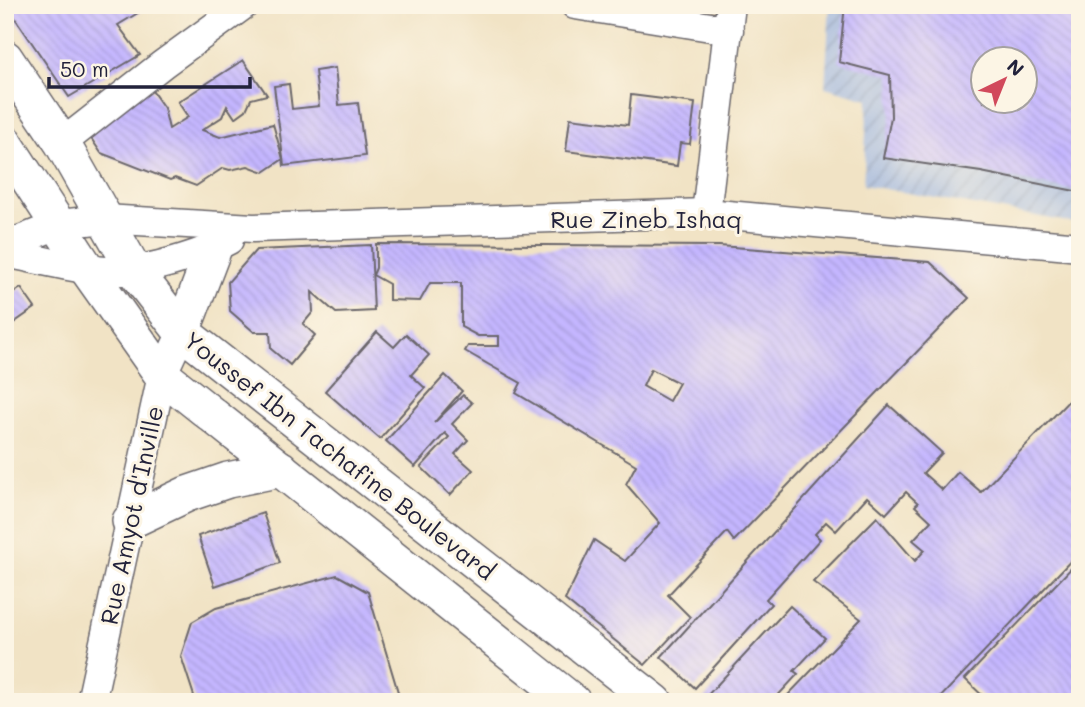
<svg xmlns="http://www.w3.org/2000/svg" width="1085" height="707" font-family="Mali,sans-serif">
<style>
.industrial{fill:url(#industrial-furrows);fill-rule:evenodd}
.building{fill:url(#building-back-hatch);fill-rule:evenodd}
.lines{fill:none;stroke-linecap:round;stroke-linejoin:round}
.minor-casing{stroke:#6a666b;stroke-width:31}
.major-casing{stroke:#6a666b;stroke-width:38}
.minor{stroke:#fff;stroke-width:28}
.major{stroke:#fff;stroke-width:35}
.labels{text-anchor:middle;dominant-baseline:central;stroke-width:6;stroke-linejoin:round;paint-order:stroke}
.street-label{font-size:24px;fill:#22223b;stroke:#fcf5e5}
</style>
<defs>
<pattern id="industrial-furrows" width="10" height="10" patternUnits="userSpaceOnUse" patternTransform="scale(1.75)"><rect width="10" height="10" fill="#b6c5de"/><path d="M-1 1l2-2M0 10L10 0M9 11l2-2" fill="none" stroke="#9ca9bf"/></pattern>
<pattern id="building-back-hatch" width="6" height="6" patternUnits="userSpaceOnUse" patternTransform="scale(1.75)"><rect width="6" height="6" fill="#c4b6ff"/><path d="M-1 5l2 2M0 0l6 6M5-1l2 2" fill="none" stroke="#a89cdb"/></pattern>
</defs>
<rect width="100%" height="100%" fill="#fcf5e5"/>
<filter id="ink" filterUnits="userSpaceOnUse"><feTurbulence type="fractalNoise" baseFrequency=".0143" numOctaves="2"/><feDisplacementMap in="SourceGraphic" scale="14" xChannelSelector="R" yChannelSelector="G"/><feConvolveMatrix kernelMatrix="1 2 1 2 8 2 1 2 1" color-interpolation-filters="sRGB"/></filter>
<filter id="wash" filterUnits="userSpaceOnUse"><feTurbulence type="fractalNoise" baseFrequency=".00686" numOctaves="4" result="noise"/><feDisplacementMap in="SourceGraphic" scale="28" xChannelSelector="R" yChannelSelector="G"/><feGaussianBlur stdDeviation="1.57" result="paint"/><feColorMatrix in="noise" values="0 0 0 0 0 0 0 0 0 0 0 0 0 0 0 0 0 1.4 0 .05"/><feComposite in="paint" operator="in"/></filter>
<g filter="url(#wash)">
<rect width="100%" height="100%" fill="#f1e3c5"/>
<!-- industrial -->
<path class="industrial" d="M 830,5 L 1080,5 L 1080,224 L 863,185 L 868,99 L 825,87 ZM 984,60 L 1026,60 L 1026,102 L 984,102 Z"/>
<g id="blocks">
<!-- building -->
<g class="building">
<path d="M 6,5 L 151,5 L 118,25 L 140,55 L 69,97 Z"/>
<path d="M 845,5 L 1080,5 L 1080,192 L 981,172 L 883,158 L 891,117 L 890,75 L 839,62 ZM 984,60 L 1026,60 L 1026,102 L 984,102 Z"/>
<path d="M 243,60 L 267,95 L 251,99 L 246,110 L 235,118 L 227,106 L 222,117 L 202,130 L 220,137 L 273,124 L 283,159 L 264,172 L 248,166 L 230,170 L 223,168 L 196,186 L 175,178 L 170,180 L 101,153 L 84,128 L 148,85 L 164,108 L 169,129 L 188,117 L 178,102 Z"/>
<path d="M 335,68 L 339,105 L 358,103 L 365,156 L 284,166 L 274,86 L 289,84 L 292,109 L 319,106 L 315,71 Z"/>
<path d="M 631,95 L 695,103 L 690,144 L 680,143 L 677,166 L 566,151 L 570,118 L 628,125 Z"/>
<path d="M 376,244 L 719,246 L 930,262 L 969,298 L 734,541 L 727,532 L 668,595 L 690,617 L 645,665 L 565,600 L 594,540 L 625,561 L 660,523 L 626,484 L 636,465 L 516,393 L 521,383 L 465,351 L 468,346 L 499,346 L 499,336 L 478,336 L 461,327 L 461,283 L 430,283 L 420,301 L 389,300 L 389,284 L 373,275 L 376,268 ZM 651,369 L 679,383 L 669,401 L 643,386 Z"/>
<path d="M 371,245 L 374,311 L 336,313 L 312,292 L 313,312 L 303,324 L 315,335 L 290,365 L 271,349 L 270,332 L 254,332 L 230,311 L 228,282 L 256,250 Z"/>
<path d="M 21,288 L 35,308 L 5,329 L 5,291 L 9,296 Z"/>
<path d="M 377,332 L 394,347 L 406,334 L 429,355 L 411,375 L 425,388 L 380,439 L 325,391 Z"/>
<path d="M 445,375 L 462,391 L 434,423 L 463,395 L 472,403 L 452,424 L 468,440 L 455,454 L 473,470 L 450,495 L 421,467 L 449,437 L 445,433 L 415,467 L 386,441 Z"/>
<path d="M 1080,389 L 1080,551 L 936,702 L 792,702 L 787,696 L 861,619 L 813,582 L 877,517 L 915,561 L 925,550 L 913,540 L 931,521 L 915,506 L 918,503 L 906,492 L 886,514 L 867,497 L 836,531 L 826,522 L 815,534 L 820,539 L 766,599 L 771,604 L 695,688 L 661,657 L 889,405 L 942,453 L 923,473 L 942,490 L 958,472 L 981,492 Z"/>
<path d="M 263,513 L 280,563 L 215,586 L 198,536 Z"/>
<path d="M 1080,559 L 1080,702 L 989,702 L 965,679 Z"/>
<path d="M 337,575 L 368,592 L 401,702 L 196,702 L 181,656 L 192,622 L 216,608 Z"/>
<path d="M 790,606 L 825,638 L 794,671 L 798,674 L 772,702 L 707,702 L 704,699 Z"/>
</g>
</g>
</g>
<g filter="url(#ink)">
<use href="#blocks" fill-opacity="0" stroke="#6a666b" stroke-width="2"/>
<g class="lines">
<!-- minor casing -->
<g class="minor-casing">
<g id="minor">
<path d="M 575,5 L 729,30"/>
<path d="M 62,143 L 163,64 L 244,5"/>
<path d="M 706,213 L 731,5"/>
<path d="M 5,246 L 60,224 L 105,219 L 253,228 L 706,213 L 1080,247"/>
<path d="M 5,253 C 43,260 98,276 135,270 C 162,266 205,253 229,240"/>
<path d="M 91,702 L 162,375 L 182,332"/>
</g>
</g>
<!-- major casing -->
<g class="major-casing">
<g id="major">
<path d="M 5,58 L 62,143 L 134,270 L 182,332 L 655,702"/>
<path d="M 5,143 L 87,269 L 162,375 L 573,702"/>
<path d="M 182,332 L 214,248"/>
<path d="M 130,521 L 187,494 L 228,480 L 281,469"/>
</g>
</g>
<!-- minor -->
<use href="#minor" class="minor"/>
<!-- major -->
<use href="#major" class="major"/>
</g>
</g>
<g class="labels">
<!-- street labels -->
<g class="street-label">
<text x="646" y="218">Rue Zineb Ishaq</text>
<text transform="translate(340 455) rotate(38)">Youssef Ibn Tachafine Boulevard</text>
<text transform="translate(131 515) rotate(-78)">Rue Amyot d'Inville</text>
</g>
</g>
<!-- margin -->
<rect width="1085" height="707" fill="none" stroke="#fcf5e5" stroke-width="28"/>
<!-- north arrow -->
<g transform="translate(1004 80) rotate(43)"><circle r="33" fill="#fcf5e5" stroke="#a5a1a1" stroke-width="2"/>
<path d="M0-5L12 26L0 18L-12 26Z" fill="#d1495b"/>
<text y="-10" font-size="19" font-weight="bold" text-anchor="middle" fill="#22223b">N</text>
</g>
<!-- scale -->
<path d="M49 77v10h201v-10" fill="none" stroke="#22223b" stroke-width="3.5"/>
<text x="60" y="77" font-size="21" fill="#22223b" stroke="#fcf5e5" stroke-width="5" paint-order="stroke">50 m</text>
</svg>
